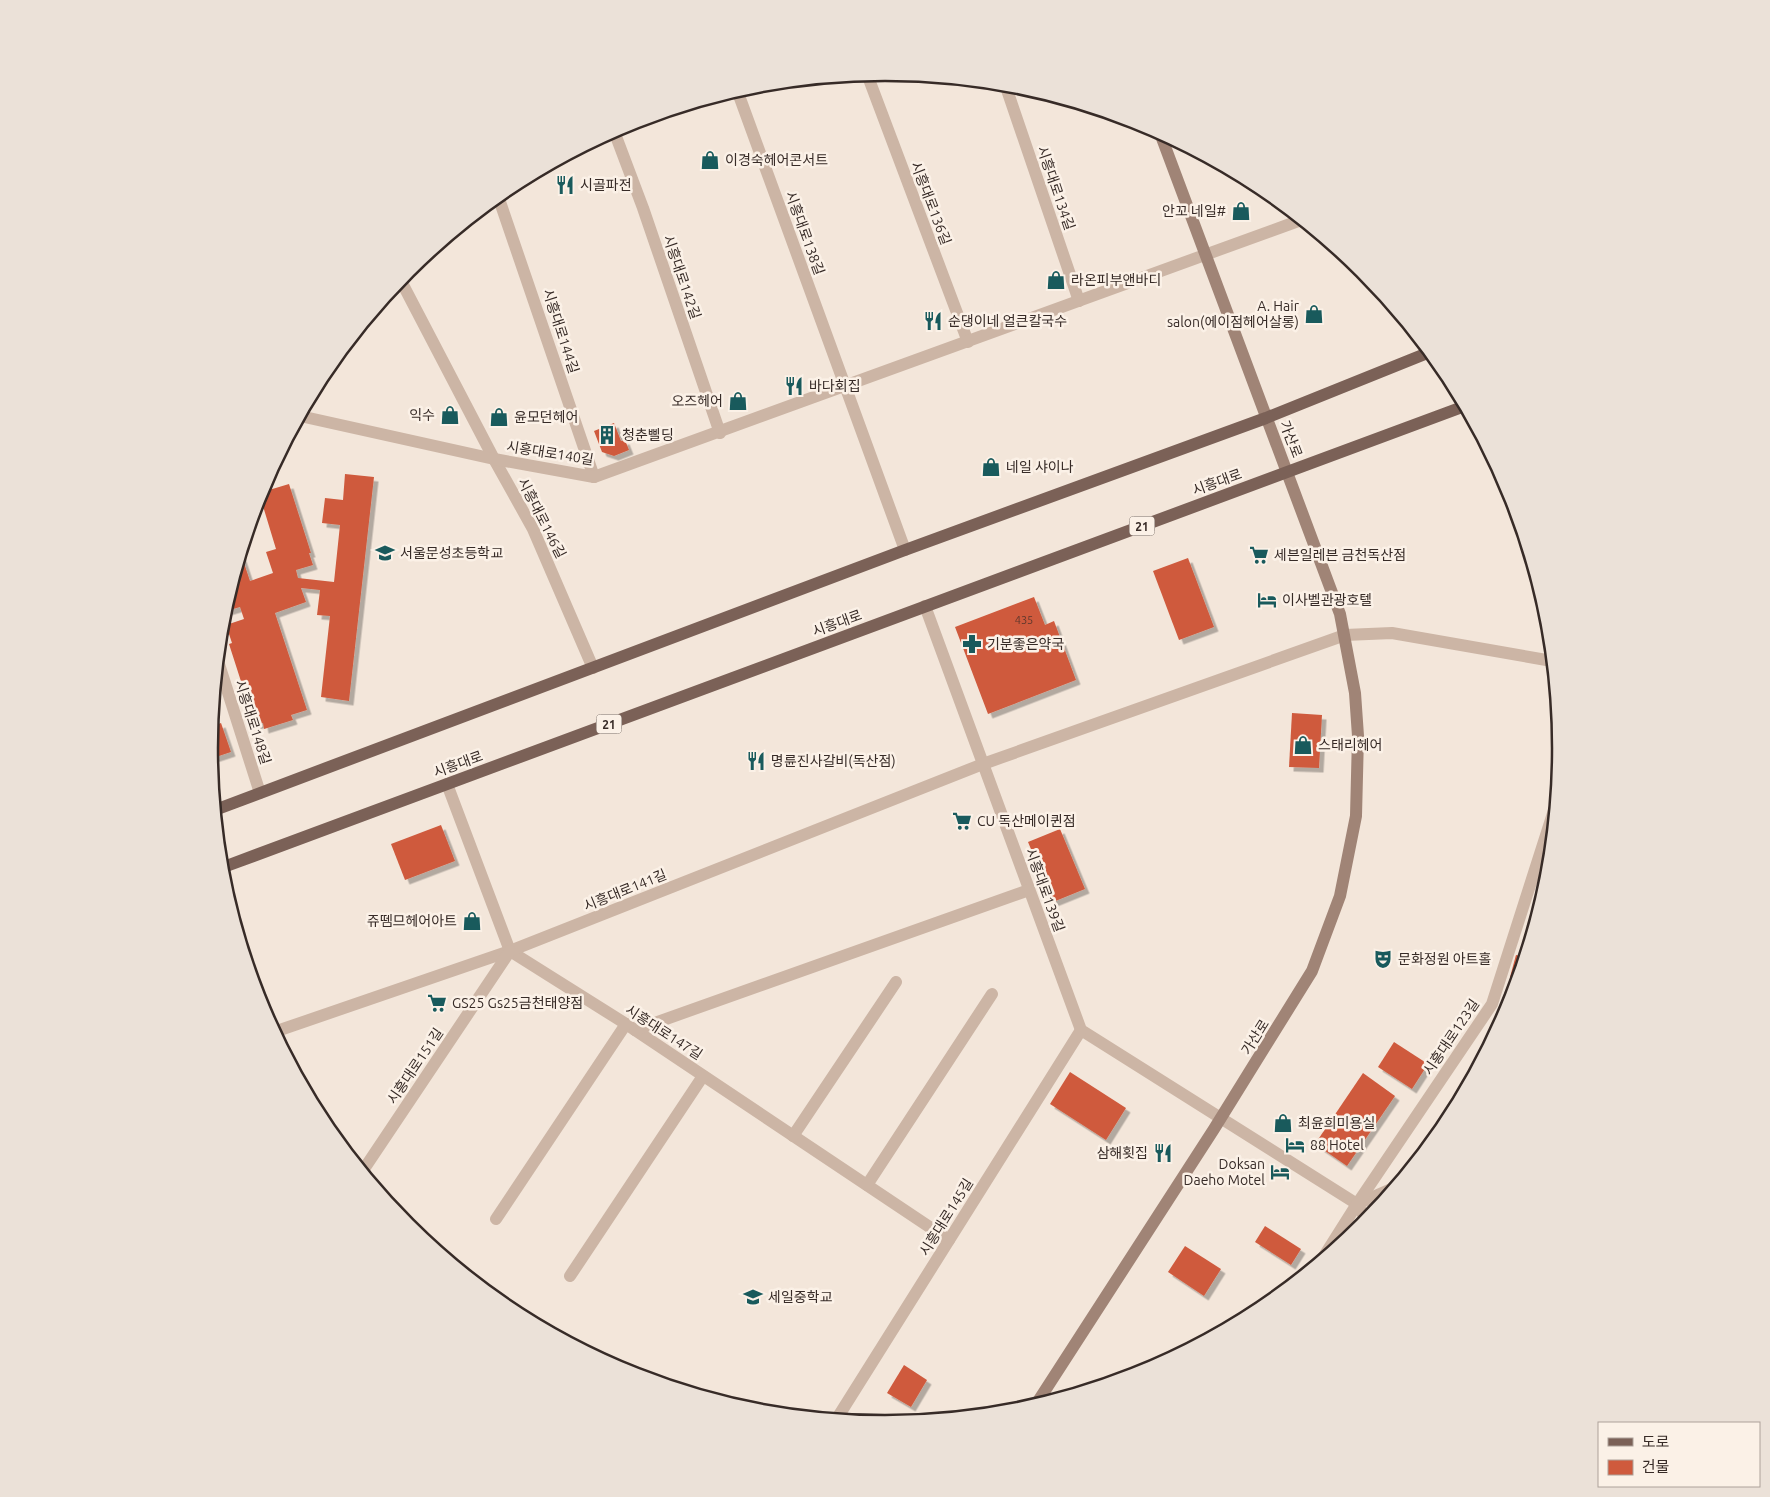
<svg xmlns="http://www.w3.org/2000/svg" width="1770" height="1497" font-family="Ubuntu,'Noto Sans KR',sans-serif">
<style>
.building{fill:#cf5a3d;filter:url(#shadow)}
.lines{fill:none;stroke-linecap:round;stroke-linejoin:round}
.minor{stroke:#ccb5a5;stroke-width:12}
.secondary{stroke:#a08476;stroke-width:12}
.primary{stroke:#7b6157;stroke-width:12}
.labels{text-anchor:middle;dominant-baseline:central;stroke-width:5;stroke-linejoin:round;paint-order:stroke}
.number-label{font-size:11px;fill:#5d372c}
.shield{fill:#fbf1e7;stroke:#726661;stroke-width:1}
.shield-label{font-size:12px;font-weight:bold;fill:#372b27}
.poi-label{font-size:14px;fill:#372b27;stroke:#fbf1e7;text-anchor:start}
.street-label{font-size:14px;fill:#372b27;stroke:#fbf1e7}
.rim{fill:none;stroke:#372b27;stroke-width:2.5}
</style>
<defs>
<filter id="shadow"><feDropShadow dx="4.5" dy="4.5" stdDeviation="0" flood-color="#0004"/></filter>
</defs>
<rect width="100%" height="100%" fill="#f3e6da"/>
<!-- building -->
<g class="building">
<path d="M 614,423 L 621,441 L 625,440 L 629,450 L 614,456 L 602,452 L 594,431 Z"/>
<path d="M 345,474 L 374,477 L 349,701 L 321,697 L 330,616 L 317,615 L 320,590 L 301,588 L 306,602 L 275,613 L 307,710 L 291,715 L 293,720 L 264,729 L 263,723 L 255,725 L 229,644 L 232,643 L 226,625 L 244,619 L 240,607 L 223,612 L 241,554 L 250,581 L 273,573 L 266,552 L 276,549 L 259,493 L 289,484 L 311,553 L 309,553 L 313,565 L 296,570 L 298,578 L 334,582 L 340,525 L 322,523 L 325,498 L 343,500 Z"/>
<path d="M 1188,558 L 1214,627 L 1179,640 L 1153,571 Z"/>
<path d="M 1034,597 L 1045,625 L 1054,621 L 1076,680 L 988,714 L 955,627 Z"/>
<path d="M 1292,713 L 1322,715 L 1319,768 L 1289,767 Z"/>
<path d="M 221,723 L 231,752 L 210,759 L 211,727 Z"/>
<path d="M 441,825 L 455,861 L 405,880 L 391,844 Z"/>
<path d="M 1060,829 L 1085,889 L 1053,902 L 1028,842 Z"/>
<path d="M 1516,955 L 1525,957 L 1518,979 L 1510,977 Z"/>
<path d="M 1394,1042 L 1428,1064 L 1412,1089 L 1378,1067 Z"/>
<path d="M 1070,1072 L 1126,1108 L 1106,1140 L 1050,1104 Z"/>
<path d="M 1363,1073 L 1395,1096 L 1347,1166 L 1315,1144 Z"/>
<path d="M 1388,1195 L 1372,1215 L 1372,1203 Z"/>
<path d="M 1265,1226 L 1301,1249 L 1291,1265 L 1255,1242 Z"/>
<path d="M 1185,1246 L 1221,1269 L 1204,1296 L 1168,1272 Z"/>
<path d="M 904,1365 L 927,1380 L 911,1407 L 887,1393 Z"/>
</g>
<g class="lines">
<!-- minor -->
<g class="minor">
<path d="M 867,74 L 968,342"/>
<path d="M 1005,84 L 1079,301"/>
<path d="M 737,90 L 905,550"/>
<path d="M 614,131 L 643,208 L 720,433"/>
<path d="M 498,196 L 594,477"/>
<path d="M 400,279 L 494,459 L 533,529 L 593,668"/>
<path d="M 300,416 L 494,459 L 594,477 L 1301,220"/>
<path d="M 925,606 L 1081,1030 L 1357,1204 L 1367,1221"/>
<path d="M 218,661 L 260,793"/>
<path d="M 447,784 L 510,951 L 626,1024 L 949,1240"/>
<path d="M 635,1030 L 1029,890"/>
<path d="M 274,1032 L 510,951 L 983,764 L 1345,635 L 1392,633 L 1552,661"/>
<path d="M 793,1136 L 896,982"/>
<path d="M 362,1172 L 510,951"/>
<path d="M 867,1185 L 992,994"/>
<path d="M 1357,1204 L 1396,1187"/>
<path d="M 496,1219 L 626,1024"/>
<path d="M 1321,1261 L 1357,1204 L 1492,1004 L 1555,807"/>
<path d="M 570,1276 L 703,1076"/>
<path d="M 836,1420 L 1081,1030"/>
</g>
<!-- secondary -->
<path class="secondary" d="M 1035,1406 L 1214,1129 L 1312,971 L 1340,896 L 1356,816 L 1358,736 L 1355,693 L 1340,614 L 1160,133"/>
<!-- primary -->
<g class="primary">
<path d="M 215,810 L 905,550 L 1266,418 L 1430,352"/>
<path d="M 221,868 L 1465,406"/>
</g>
</g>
<!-- icons -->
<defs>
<g id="shop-bare" transform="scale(1.5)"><path d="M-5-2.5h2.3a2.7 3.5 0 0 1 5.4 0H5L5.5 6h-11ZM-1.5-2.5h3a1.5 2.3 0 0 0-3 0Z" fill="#195a5c" stroke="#fbf1e7" stroke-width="2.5" paint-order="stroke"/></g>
<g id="restaurant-bare" transform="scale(1.5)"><path d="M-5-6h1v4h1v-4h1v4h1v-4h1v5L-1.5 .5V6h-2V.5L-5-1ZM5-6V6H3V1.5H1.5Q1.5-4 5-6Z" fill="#195a5c" stroke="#fbf1e7" stroke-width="2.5" paint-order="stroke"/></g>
<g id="building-bare" transform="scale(1.5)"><path d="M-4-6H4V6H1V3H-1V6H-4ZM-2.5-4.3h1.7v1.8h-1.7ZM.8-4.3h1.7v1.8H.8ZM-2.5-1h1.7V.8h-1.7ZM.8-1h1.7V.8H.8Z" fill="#195a5c" stroke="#fbf1e7" stroke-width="2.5" paint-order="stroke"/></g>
<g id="school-bare" transform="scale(1.5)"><path d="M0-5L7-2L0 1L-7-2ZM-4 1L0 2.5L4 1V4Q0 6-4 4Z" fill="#195a5c" stroke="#fbf1e7" stroke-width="2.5" paint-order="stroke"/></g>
<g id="supermarket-bare" transform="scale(1.5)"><path d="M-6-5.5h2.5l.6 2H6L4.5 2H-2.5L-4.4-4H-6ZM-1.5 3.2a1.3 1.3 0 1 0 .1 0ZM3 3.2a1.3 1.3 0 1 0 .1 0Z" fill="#195a5c" stroke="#fbf1e7" stroke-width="2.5" paint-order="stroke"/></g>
<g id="hotel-bare" transform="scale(1.5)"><path d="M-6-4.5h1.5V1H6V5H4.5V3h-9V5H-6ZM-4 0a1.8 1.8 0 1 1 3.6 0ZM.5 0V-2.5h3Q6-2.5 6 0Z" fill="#195a5c" stroke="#fbf1e7" stroke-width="2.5" paint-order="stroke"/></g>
<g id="pharmacy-bare" transform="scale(1.5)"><path d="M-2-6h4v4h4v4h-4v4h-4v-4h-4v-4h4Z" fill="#195a5c" stroke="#fbf1e7" stroke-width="2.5" paint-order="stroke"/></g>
<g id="theatre-bare" transform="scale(1.5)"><path d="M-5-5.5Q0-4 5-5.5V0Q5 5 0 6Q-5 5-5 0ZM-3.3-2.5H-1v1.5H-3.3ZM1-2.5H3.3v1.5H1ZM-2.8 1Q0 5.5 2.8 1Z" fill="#195a5c" stroke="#fbf1e7" stroke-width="2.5" paint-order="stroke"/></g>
</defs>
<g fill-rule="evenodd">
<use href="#shop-bare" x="710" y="160"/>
<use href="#restaurant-bare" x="565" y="185"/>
<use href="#shop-bare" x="1241" y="211"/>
<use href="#shop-bare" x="1056" y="280"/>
<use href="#shop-bare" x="1314" y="314"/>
<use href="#restaurant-bare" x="933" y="321"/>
<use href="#restaurant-bare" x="794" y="386"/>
<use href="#shop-bare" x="738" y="401"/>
<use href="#shop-bare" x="450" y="415"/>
<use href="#shop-bare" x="499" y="417"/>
<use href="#building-bare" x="607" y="435"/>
<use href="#shop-bare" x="991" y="467"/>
<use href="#school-bare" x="385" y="553"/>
<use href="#supermarket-bare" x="1259" y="555"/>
<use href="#hotel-bare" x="1267" y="600"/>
<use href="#pharmacy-bare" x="972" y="644"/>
<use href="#shop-bare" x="1303" y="745"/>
<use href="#restaurant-bare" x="756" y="761"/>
<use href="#supermarket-bare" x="962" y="821"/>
<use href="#shop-bare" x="472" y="921"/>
<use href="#theatre-bare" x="1383" y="959"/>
<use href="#supermarket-bare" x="437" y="1003"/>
<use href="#shop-bare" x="1283" y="1123"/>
<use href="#hotel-bare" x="1295" y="1145"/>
<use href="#restaurant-bare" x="1163" y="1153"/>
<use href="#hotel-bare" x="1280" y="1172"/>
<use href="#school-bare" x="753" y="1297"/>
</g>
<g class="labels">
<!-- number labels -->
<g class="number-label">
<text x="1024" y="620">435</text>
</g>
<!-- shield labels -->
<g class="shield">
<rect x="1129.5" y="516.5" width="25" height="19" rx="4"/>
<rect x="596.5" y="714.5" width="25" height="19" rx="4"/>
</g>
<g class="shield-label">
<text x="1142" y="526">21</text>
<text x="609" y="724">21</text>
</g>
<!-- poi labels -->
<g class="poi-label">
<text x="725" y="160">이경숙헤어콘서트</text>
<text x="580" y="185">시골파전</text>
<text x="1226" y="211" text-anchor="end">안꼬 네일#</text>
<text x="1071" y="280">라온피부앤바디</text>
<text x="1299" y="306" text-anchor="end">A. Hair<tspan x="1299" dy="16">salon(에이점헤어살롱)</tspan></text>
<text x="948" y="321">순댕이네 얼큰칼국수</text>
<text x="809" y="386">바다회집</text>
<text x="723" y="401" text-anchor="end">오즈헤어</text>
<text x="435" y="415" text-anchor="end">익수</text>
<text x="514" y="417">윤모던헤어</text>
<text x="622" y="435">청춘삘딩</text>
<text x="1006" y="467">네일 샤이나</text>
<text x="400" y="553">서울문성초등학교</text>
<text x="1274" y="555">세븐일레븐 금천독산점</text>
<text x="1282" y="600">이사벨관광호텔</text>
<text x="987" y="644">기분좋은약국</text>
<text x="1318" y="745">스태리헤어</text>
<text x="771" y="761">명륜진사갈비(독산점)</text>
<text x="977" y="821">CU 독산메이퀸점</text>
<text x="457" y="921" text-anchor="end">쥬뗌므헤어아트</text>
<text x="1398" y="959">문화정원 아트홀</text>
<text x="452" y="1003">GS25 Gs25금천태양점</text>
<text x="1298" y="1123">최윤희미용실</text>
<text x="1310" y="1145">88 Hotel</text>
<text x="1148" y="1153" text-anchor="end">삼해횟집</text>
<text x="1265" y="1164" text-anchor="end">Doksan<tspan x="1265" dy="16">Daeho Motel</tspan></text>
<text x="768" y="1297">세일중학교</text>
</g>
<!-- street labels -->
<g class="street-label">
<text transform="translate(1056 188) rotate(71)">시흥대로134길</text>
<text transform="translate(931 203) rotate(69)">시흥대로136길</text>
<text transform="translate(805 233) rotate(70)">시흥대로138길</text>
<text transform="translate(682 277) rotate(71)">시흥대로142길</text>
<text transform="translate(561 331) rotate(72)">시흥대로144길</text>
<text transform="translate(1291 439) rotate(69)">가산로</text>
<text transform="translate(550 453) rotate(9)">시흥대로140길</text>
<text transform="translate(1217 482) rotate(-20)">시흥대로</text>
<text transform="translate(542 518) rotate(63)">시흥대로146길</text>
<text transform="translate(837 623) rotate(-20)">시흥대로</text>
<text transform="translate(253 722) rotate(72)">시흥대로148길</text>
<text transform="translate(458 764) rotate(-20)">시흥대로</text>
<text transform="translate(625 890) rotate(-22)">시흥대로141길</text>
<text transform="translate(1045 890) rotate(70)">시흥대로139길</text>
<text transform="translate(664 1032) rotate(33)">시흥대로147길</text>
<text transform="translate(1255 1037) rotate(-58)">가산로</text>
<text transform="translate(1451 1037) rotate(-56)">시흥대로123길</text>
<text transform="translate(415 1066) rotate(-56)">시흥대로151길</text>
<text transform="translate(946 1217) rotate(-58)">시흥대로145길</text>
</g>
</g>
<!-- crop -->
<path d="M0 0H1770V1497H0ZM218 748a667 667 0 1 1 1334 0a667 667 0 1 1-1334 0Z" fill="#ebe1d8" fill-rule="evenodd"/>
<path class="rim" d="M218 748a667 667 0 1 1 1334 0a667 667 0 1 1-1334 0Z"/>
<!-- legend -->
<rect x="1598" y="1422" width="162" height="65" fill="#fbf1e7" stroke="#ada29a"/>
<rect x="1608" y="1438" width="25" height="8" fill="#7b6157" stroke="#ada29a"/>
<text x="1642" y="1447" font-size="15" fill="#372b27">도로</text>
<rect x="1608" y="1460" width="25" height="15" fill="#cf5a3d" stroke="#ada29a"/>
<text x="1642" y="1472" font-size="15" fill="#372b27">건물</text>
</svg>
